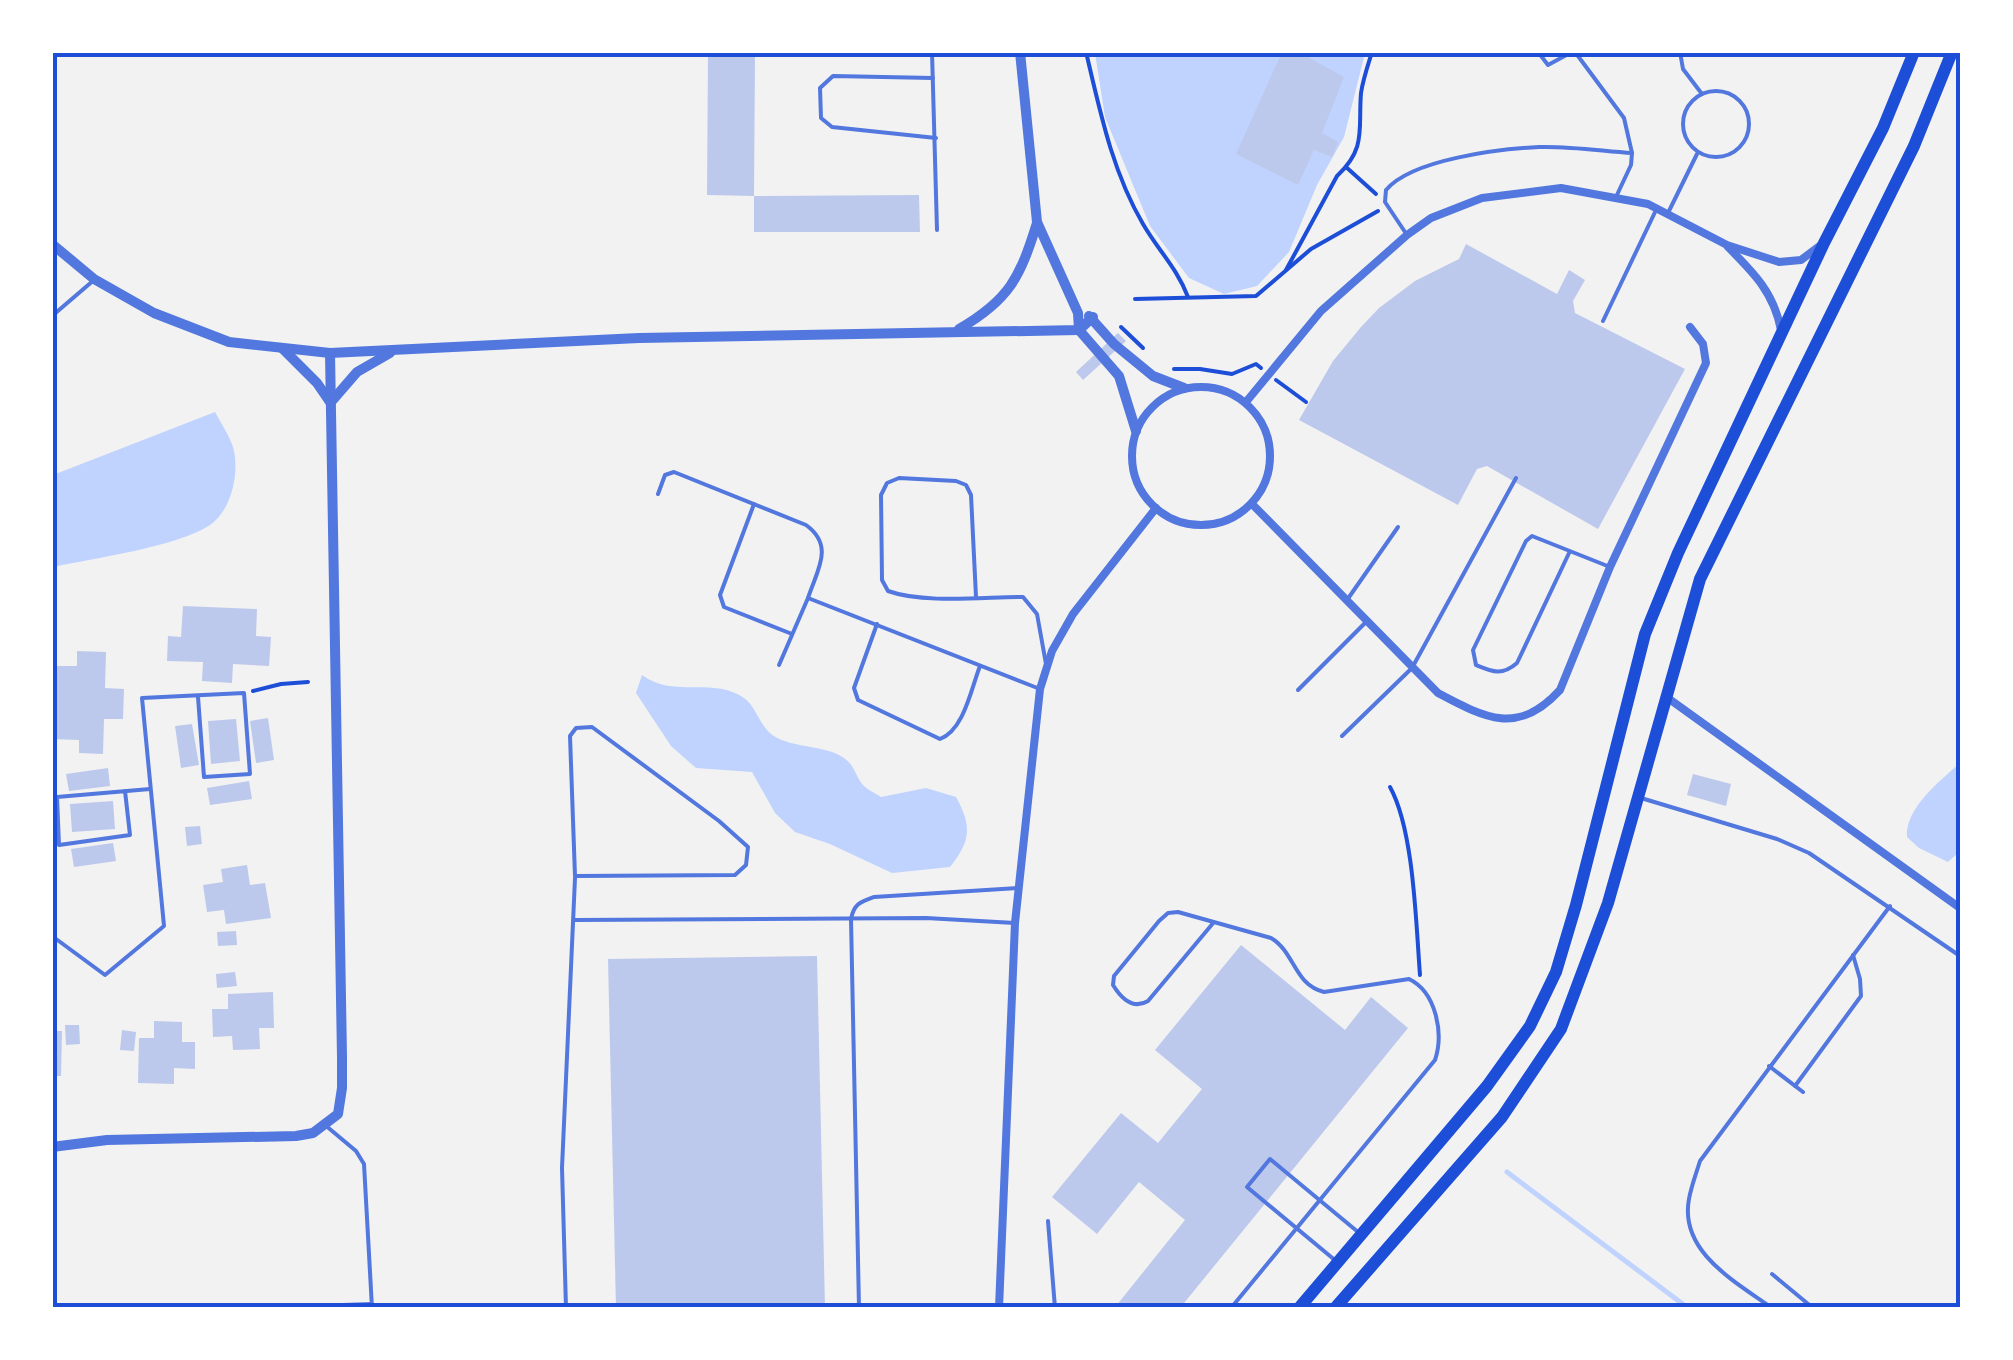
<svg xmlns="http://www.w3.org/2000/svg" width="2013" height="1360" font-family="Lato,sans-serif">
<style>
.water{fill:#bfd3fe}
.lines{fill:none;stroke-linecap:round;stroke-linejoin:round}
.stream{stroke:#bfd3fe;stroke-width:5}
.building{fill:#bdc9ec}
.path{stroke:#1d4ed8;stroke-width:4}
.service{stroke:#5277de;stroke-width:4}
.minor{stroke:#5277de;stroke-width:8}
.tertiary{stroke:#5277de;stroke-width:10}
.primary{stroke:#1d4ed8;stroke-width:12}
.neatline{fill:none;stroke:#1d4ed8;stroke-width:4}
</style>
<rect width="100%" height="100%" fill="#f2f2f2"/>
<!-- water -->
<g class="water">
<path d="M 1095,53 L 1365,53 L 1344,137 L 1317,185 L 1289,252 L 1257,286 L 1224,294 L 1189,278 L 1150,226 L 1105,117 Z"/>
<path d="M 215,412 C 221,423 229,435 233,447 C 240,471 232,510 210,525 C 177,547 94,558 53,567 L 53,475 Z"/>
<path d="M 642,675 C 675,699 713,676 744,698 C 755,706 758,720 767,730 C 782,748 818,744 839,755 C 855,764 853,771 862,784 C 866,789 875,793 881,797 L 926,788 L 956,797 C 972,826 971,841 950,867 L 892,873 L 830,844 L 795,832 L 775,813 L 752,772 L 696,768 L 671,746 L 636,693 Z"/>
<path d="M 1960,763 L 1960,851 L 1948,862 L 1919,848 L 1907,837 C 1905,808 1941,780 1960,763 Z"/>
</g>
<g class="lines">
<!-- stream -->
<path class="stream" d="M 1507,1172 L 1688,1308"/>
</g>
<!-- building -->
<g class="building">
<path d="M 708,52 L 755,52 L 754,196 L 919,195 L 920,232 L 754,232 L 754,196 L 707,195 Z"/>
<path d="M 1282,52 L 1299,52 L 1344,77 L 1322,133 L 1338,142 L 1332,157 L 1314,150 L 1298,185 L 1236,154 Z"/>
<path d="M 1466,244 L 1557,294 L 1569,270 L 1585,280 L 1573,301 L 1575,313 L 1685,369 L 1598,529 L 1487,466 L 1477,469 L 1458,505 L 1299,420 L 1333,361 L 1361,327 L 1379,308 L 1415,281 L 1459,259 Z"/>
<path d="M 1118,333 L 1126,341 L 1083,380 L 1076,372 Z"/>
<path d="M 183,606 L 257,609 L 256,636 L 271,637 L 269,666 L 233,664 L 232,683 L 202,681 L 203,662 L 167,661 L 168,636 L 181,637 Z"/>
<path d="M 77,651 L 106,652 L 105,688 L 124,689 L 123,719 L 104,719 L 103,754 L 79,753 L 79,740 L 52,739 L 52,666 L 77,666 Z"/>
<path d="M 268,718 L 274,760 L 256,763 L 250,721 Z"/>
<path d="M 236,719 L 240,761 L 211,764 L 208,721 Z"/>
<path d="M 192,724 L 199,765 L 181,768 L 175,726 Z"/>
<path d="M 108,768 L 110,786 L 69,791 L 66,774 Z"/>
<path d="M 1693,774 L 1731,784 L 1726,806 L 1687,795 Z"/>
<path d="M 249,781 L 252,799 L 210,805 L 207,788 Z"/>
<path d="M 113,801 L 115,829 L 72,832 L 70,804 Z"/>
<path d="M 200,826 L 202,844 L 187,846 L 185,827 Z"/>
<path d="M 113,843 L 116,861 L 74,867 L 71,849 Z"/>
<path d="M 247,865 L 250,885 L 265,883 L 271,918 L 226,924 L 224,910 L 207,912 L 203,885 L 223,882 L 221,869 Z"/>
<path d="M 236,931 L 237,945 L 218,946 L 217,932 Z"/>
<path d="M 1241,945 L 1345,1030 L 1371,997 L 1408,1028 L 1180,1308 L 1119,1308 L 1116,1306 L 1185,1220 L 1139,1182 L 1097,1234 L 1052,1197 L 1121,1113 L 1158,1143 L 1202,1089 L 1155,1050 Z"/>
<path d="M 817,956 L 825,1308 L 616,1308 L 608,959 Z"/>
<path d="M 235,972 L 237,986 L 217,988 L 216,974 Z"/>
<path d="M 273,992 L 274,1028 L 259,1028 L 260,1049 L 233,1050 L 232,1036 L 213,1037 L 212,1009 L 228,1009 L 228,994 Z"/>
<path d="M 154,1021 L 182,1022 L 182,1042 L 195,1042 L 195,1069 L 174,1068 L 174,1084 L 138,1083 L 139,1038 L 154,1038 Z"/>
<path d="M 65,1025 L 79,1025 L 80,1044 L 66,1045 Z"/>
<path d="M 122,1030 L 136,1032 L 134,1051 L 120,1050 Z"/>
<path d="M 52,1031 L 62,1031 L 61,1076 L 52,1076 Z"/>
</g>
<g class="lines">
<!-- path -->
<g class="path">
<path d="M 1086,52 C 1100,111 1112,171 1143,224 C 1158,250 1177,268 1188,297"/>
<path d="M 1346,167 L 1376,194"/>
<path d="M 1286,270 L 1337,176 C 1367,148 1358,129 1361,93 C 1363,79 1368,65 1372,52"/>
<path d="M 1135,299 L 1256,296 L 1311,249 L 1378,211"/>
<path d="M 1121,327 L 1143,348"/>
<path d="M 1174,369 L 1200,369 L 1232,374 L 1256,364 L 1261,368"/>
<path d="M 1276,380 L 1306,402"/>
<path d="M 253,691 L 281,684 L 308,682"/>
<path d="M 1390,787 C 1414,830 1416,925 1420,975"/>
</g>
<!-- service -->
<g class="service">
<path d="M 932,52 L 937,230"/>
<path d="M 1538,52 L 1548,65 L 1572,52"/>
<path d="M 1575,52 L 1624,118 L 1632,153"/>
<path d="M 1680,52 L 1683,69 L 1702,94"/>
<path d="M 933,78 L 833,76 L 820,88 L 821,118 L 832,127 L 936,138"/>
<circle cx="1716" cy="124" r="33"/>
<path d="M 1668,213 L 1697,154"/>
<path d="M 1407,235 L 1385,202 L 1386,190 C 1412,159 1500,149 1539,147 C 1570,146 1602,151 1632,153 L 1631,165 L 1616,197"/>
<path d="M 52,316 L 94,280"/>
<path d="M 1603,321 L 1657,208"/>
<path d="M 658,494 L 665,475 L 674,472 L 806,525 C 835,546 817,570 808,598 L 1040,689"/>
<path d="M 754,504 L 720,595 L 724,607 L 792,634"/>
<path d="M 1570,551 L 1517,663 C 1502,676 1493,672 1476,665 L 1473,650 L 1526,541 L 1532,536 L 1610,567"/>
<path d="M 976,597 L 971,495 L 966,485 L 956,481 L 899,478 L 887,483 L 881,495 L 882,580 L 888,591 C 924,604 984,597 1023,597 L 1037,614 L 1046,664"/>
<path d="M 1347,600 L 1398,527"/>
<path d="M 877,624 L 854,688 L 858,700 L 940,739 C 964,730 971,689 980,666"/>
<path d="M 779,665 L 808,598"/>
<path d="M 1298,690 L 1367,621"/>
<path d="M 592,727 L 719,821 L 748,847 L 746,865 L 735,875 L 575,876 L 570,736 L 576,728 Z"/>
<path d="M 1342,736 L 1412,668 L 1516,478"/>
<path d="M 125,791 L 130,835 L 59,845 L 57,797 L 150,789"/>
<path d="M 1641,798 L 1777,839 L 1809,853 L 1960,956"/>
<path d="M 574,920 L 926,918 L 1015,923"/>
<path d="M 1214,922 L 1148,1001 C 1133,1010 1121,998 1113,985 L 1114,976 L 1159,921 L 1168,913 L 1178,912 L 1271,938 C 1295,952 1294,985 1324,992 L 1409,979 C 1436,992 1444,1033 1435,1060 L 1231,1308"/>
<path d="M 52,936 L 105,975 L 164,926 L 142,698 L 244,693 L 250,774 L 204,777 L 198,697"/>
<path d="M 1769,1066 L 1803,1092"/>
<path d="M 1795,1086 L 1861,996 L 1860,979 L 1853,955"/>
<path d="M 325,1125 L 356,1151 L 364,1164 L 372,1308"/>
<path d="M 1048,1221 L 1055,1308"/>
<path d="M 1336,1261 L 1247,1187 L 1270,1159 L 1358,1232"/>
<path d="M 1772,1274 L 1813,1308"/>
<path d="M 252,1308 L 372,1304"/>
<path d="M 566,1308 L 562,1168 L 575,878"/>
<path d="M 859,1308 L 851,919 C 854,904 860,902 874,897 L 1019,888"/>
<path d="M 1426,1308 L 1439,1308"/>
<path d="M 1772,1308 C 1736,1282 1679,1252 1689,1199 C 1691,1187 1696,1174 1700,1161 L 1890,906"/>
</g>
<!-- minor -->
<g class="minor">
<path d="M 1728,247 C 1754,273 1774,293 1781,330"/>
<circle cx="1201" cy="456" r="69"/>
<path d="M 1246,402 L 1321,311 L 1407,235 L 1431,218 L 1482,198 L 1561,188 L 1648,204 L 1727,245 L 1779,262 L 1801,260 L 1821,245"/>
<path d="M 1252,504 L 1438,693 C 1485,718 1518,736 1560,690 L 1610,567 L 1706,363 L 1703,344 L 1690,327"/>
<path d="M 1665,696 L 1960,908"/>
<path d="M 999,1308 L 1015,923 L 1040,689 L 1052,651 L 1073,614 L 1156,508"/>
</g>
<!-- tertiary -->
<g class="tertiary">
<path d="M 1020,52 L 1037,222 L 1078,313 L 1079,330 L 1119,376 L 1136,431"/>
<path d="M 52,244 L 94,279 L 154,313 L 229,342 L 330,353 L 639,338 L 1079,330 L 1093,317"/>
<path d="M 1089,316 L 1114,344 L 1153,376 L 1184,388"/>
<path d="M 959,329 C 1009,300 1020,278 1037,223"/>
<path d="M 282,348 L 317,383 L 330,402"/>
<path d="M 331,402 L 357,372 L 390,353"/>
<path d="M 52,1147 L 107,1140 L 296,1136 L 313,1133 L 338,1114 L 342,1088 L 342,1057 L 330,353"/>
</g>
<!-- primary -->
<g class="primary">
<path d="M 1299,1308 L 1487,1086 L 1530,1026 L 1556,972 L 1576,905 L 1645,634 L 1678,553 L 1824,243 L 1883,128 L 1914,52"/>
<path d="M 1335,1308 L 1502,1117 L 1561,1029 L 1608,903 L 1700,579 L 1914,146 L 1952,52"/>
</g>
</g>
<!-- border -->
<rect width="2013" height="1360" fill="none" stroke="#ffffff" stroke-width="110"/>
<rect x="55" y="55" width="1903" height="1250" class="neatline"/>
</svg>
